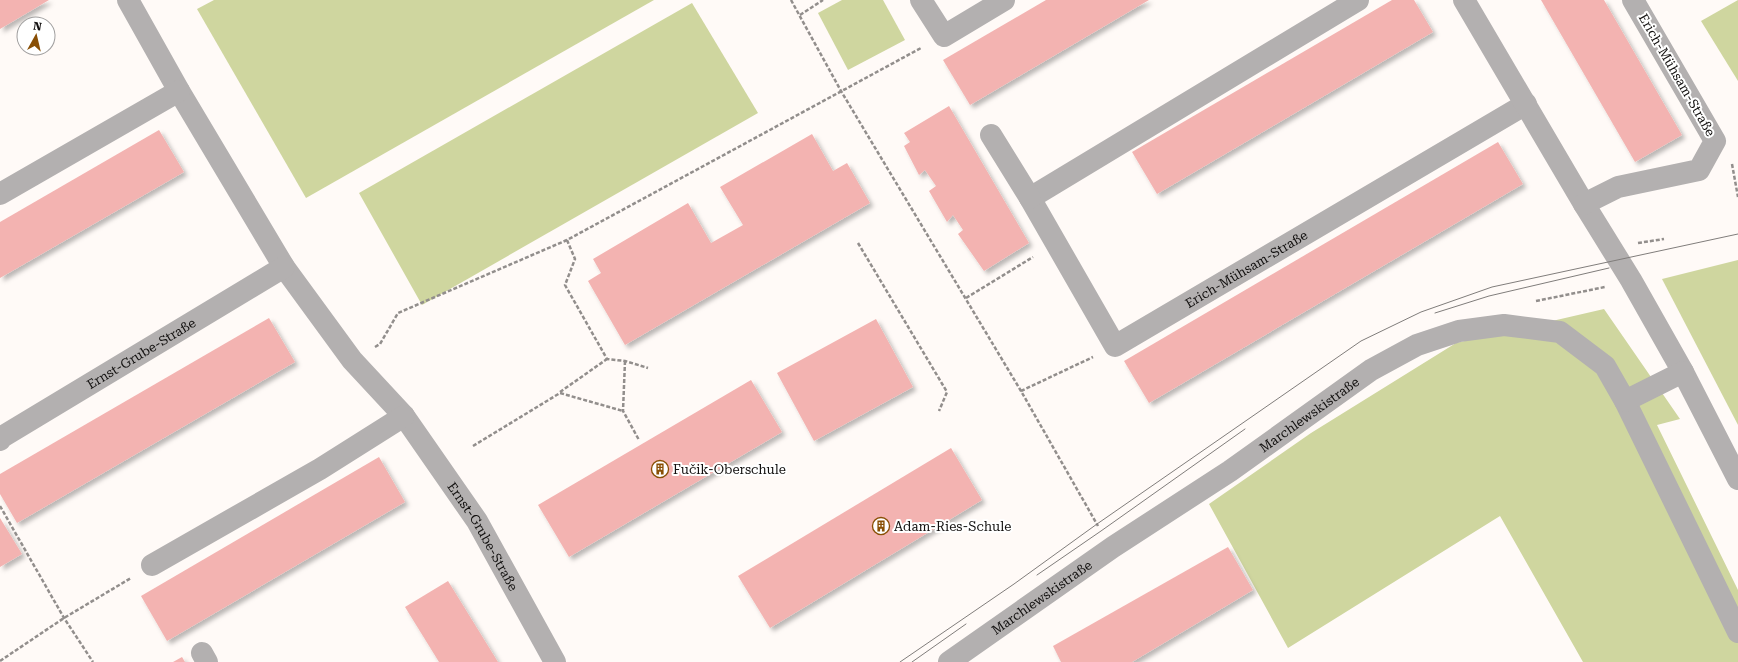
<svg xmlns="http://www.w3.org/2000/svg" width="1738" height="662" font-family="'Roboto Serif',serif">
<style>
.green{fill:#cfd69f}
.building{fill:#f3b3b1;filter:url(#shadow)}
.lines{fill:none;stroke-linecap:round;stroke-linejoin:round}
.path{stroke:#928e8c;stroke-width:2.5;stroke-dasharray:4 2;stroke-linecap:butt}
.minor{stroke:#b3b0b0;stroke-width:22}
.tram{stroke:#807d7b;stroke-width:1}
.labels{text-anchor:middle;dominant-baseline:central;stroke-width:4;stroke-linejoin:round;paint-order:stroke}
.street-label{font-size:13px;fill:#12100f;stroke:#fff}
.poi-label{font-size:13px;fill:#12100f;stroke:#fff;text-anchor:start}
</style>
<defs>
<filter id="shadow"><feDropShadow dx="3.5" dy="3.5" stdDeviation="2" flood-color="#0004"/></filter>
</defs>
<rect width="100%" height="100%" fill="#fffaf7"/>
<!-- green -->
<g class="green">
<path d="M 214,0 L 654,0 L 306,198 L 197,9 Z"/>
<path d="M 842,0 L 883,0 L 905,40 L 848,70 L 818,13 Z"/>
<path d="M 1738,0 L 1738,81 L 1701,21 Z"/>
<path d="M 692,3 L 758,113 L 422,305 L 359,193 Z"/>
<path d="M 1738,260 L 1738,425 L 1662,279 Z"/>
<path d="M 1604,309 L 1680,419 L 1657,425 L 1738,590 L 1738,662 L 1583,662 L 1500,516 L 1288,648 L 1209,504 L 1311,433 L 1456,343 Z"/>
</g>
<!-- building -->
<g class="building">
<path d="M 0,0 L 49,0 L 0,29 Z"/>
<path d="M 1046,0 L 1149,0 L 970,105 L 943,60 Z"/>
<path d="M 1392,0 L 1414,0 L 1433,32 L 1157,194 L 1132,152 Z"/>
<path d="M 1541,0 L 1604,0 L 1682,135 L 1635,162 Z"/>
<path d="M 949,106 L 1029,243 L 984,271 L 958,234 L 963,230 L 953,215 L 947,222 L 929,191 L 936,186 L 925,170 L 919,175 L 904,146 L 910,142 L 904,133 Z"/>
<path d="M 159,130 L 184,172 L 0,278 L 0,222 Z"/>
<path d="M 812,134 L 833,171 L 847,163 L 870,203 L 625,345 L 588,281 L 601,273 L 593,259 L 688,203 L 711,243 L 743,225 L 720,187 Z"/>
<path d="M 1498,142 L 1523,184 L 1149,403 L 1124,361 Z"/>
<path d="M 269,318 L 295,362 L 17,523 L 0,494 L 0,474 Z"/>
<path d="M 876,319 L 913,387 L 814,441 L 777,373 Z"/>
<path d="M 751,380 L 782,432 L 569,557 L 538,505 Z"/>
<path d="M 951,448 L 982,500 L 770,628 L 738,576 Z"/>
<path d="M 379,457 L 405,502 L 167,641 L 141,596 Z"/>
<path d="M 0,518 L 22,554 L 0,567 Z"/>
<path d="M 1228,547 L 1253,590 L 1132,662 L 1061,662 L 1053,646 Z"/>
<path d="M 448,581 L 498,662 L 439,662 L 405,607 Z"/>
<path d="M 182,657 L 185,662 L 173,662 Z"/>
</g>
<g class="lines">
<!-- path -->
<g class="path">
<path d="M 791,0 L 841,91 L 1021,391 L 1098,526"/>
<path d="M 800,15 L 823,0"/>
<path d="M 1732,164 L 1738,197"/>
<path d="M 567,240 L 575,259 L 565,285 L 607,359 L 625,361 L 648,368"/>
<path d="M 858,243 L 947,392 L 939,411"/>
<path d="M 1638,243 L 1664,239"/>
<path d="M 966,298 L 1033,257"/>
<path d="M 1536,301 L 1605,287"/>
<path d="M 375,347 L 380,344 L 398,313 L 567,240 L 921,48"/>
<path d="M 625,361 L 623,411 L 639,440"/>
<path d="M 1021,391 L 1093,357"/>
<path d="M 560,392 L 607,359"/>
<path d="M 473,446 L 560,393 L 623,411"/>
<path d="M 0,506 L 64,618 L 93,662"/>
<path d="M 0,661 L 64,618 L 131,578"/>
</g>
<!-- minor -->
<g class="minor">
<path id="s1" d="M 128,0 L 179,91 L 284,267 L 352,360 L 404,416 L 477,521 L 555,662"/>
<path d="M 921,0 L 944,36 L 1004,0"/>
<path id="s2" d="M 1358,0 L 1030,198 L 1115,346 L 1526,104"/>
<path d="M 1464,0 L 1584,204 L 1631,280 L 1683,372 L 1738,479"/>
<path d="M 991,135 L 1030,198"/>
<path d="M 0,194 L 179,91"/>
<path d="M 1584,204 L 1618,187 L 1699,170 L 1715,141 L 1633,0"/>
<path d="M 1625,401 L 1738,632"/>
<path id="s3" d="M 0,440 L 2,437 L 284,267"/>
<path d="M 152,565 L 320,469 L 404,416"/>
<path d="M 202,653 L 207,662"/>
<path id="s4" d="M 949,662 L 1113,547 L 1230,471 L 1371,370 L 1417,345 L 1459,331 L 1504,325 L 1560,332 L 1605,366 L 1625,401 L 1683,372"/>
</g>
<!-- tram -->
<g class="tram">
<path d="M 1435,313 L 1489,296 L 1609,268"/>
<path d="M 1037,575 L 1101,531 L 1245,429"/>
<path d="M 900,662 L 1014,584 L 1097,524 L 1361,341 L 1421,312 L 1492,287 L 1738,234"/>
<path d="M 912,662 L 966,624"/>
</g>
</g>
<!-- icons -->
<defs>
<g id="building-ring" transform="scale(0.9)"><circle r="9.5" fill="#fff" stroke="#894f05" stroke-width="1.5"/><path d="M-4-6H4V6H1V3H-1V6H-4ZM-2.5-4.3h1.7v1.8h-1.7ZM.8-4.3h1.7v1.8H.8ZM-2.5-1h1.7V.8h-1.7ZM.8-1h1.7V.8H.8Z" fill="#894f05"/></g>
</defs>
<g fill-rule="evenodd">
<use href="#building-ring" x="660" y="469"/>
<use href="#building-ring" x="881" y="526"/>
</g>
<g class="labels">
<!-- street labels -->
<g class="street-label">
<text transform="translate(1677 75) rotate(60)">Erich-Mühsam-Straße</text>
<text stroke="none"><textPath href="#s2" startOffset="706">Erich-Mühsam-Straße</textPath></text>
<text stroke="none"><textPath href="#s3" startOffset="166">Ernst-Grube-Straße</textPath></text>
<text stroke="none"><textPath href="#s4" startOffset="437">Marchlewskistraße</textPath></text>
<text stroke="none"><textPath href="#s1" startOffset="645">Ernst-Grube-Straße</textPath></text>
<text stroke="none"><textPath href="#s4" startOffset="113">Marchlewskistraße</textPath></text>
</g>
<!-- poi labels -->
<g class="poi-label">
<text x="673" y="469">Fučik-Oberschule</text>
<text x="894" y="526">Adam-Ries-Schule</text>
</g>
</g>
<!-- north arrow -->
<g transform="translate(36 36) rotate(8)"><circle r="19" fill="#ffffff" stroke="#a09f9f"/>
<path d="M0-3L7 15L0 10L-7 15Z" fill="#894f05"/>
<text y="-6" font-size="11" font-weight="bold" text-anchor="middle" fill="#12100f">N</text>
</g>
</svg>
